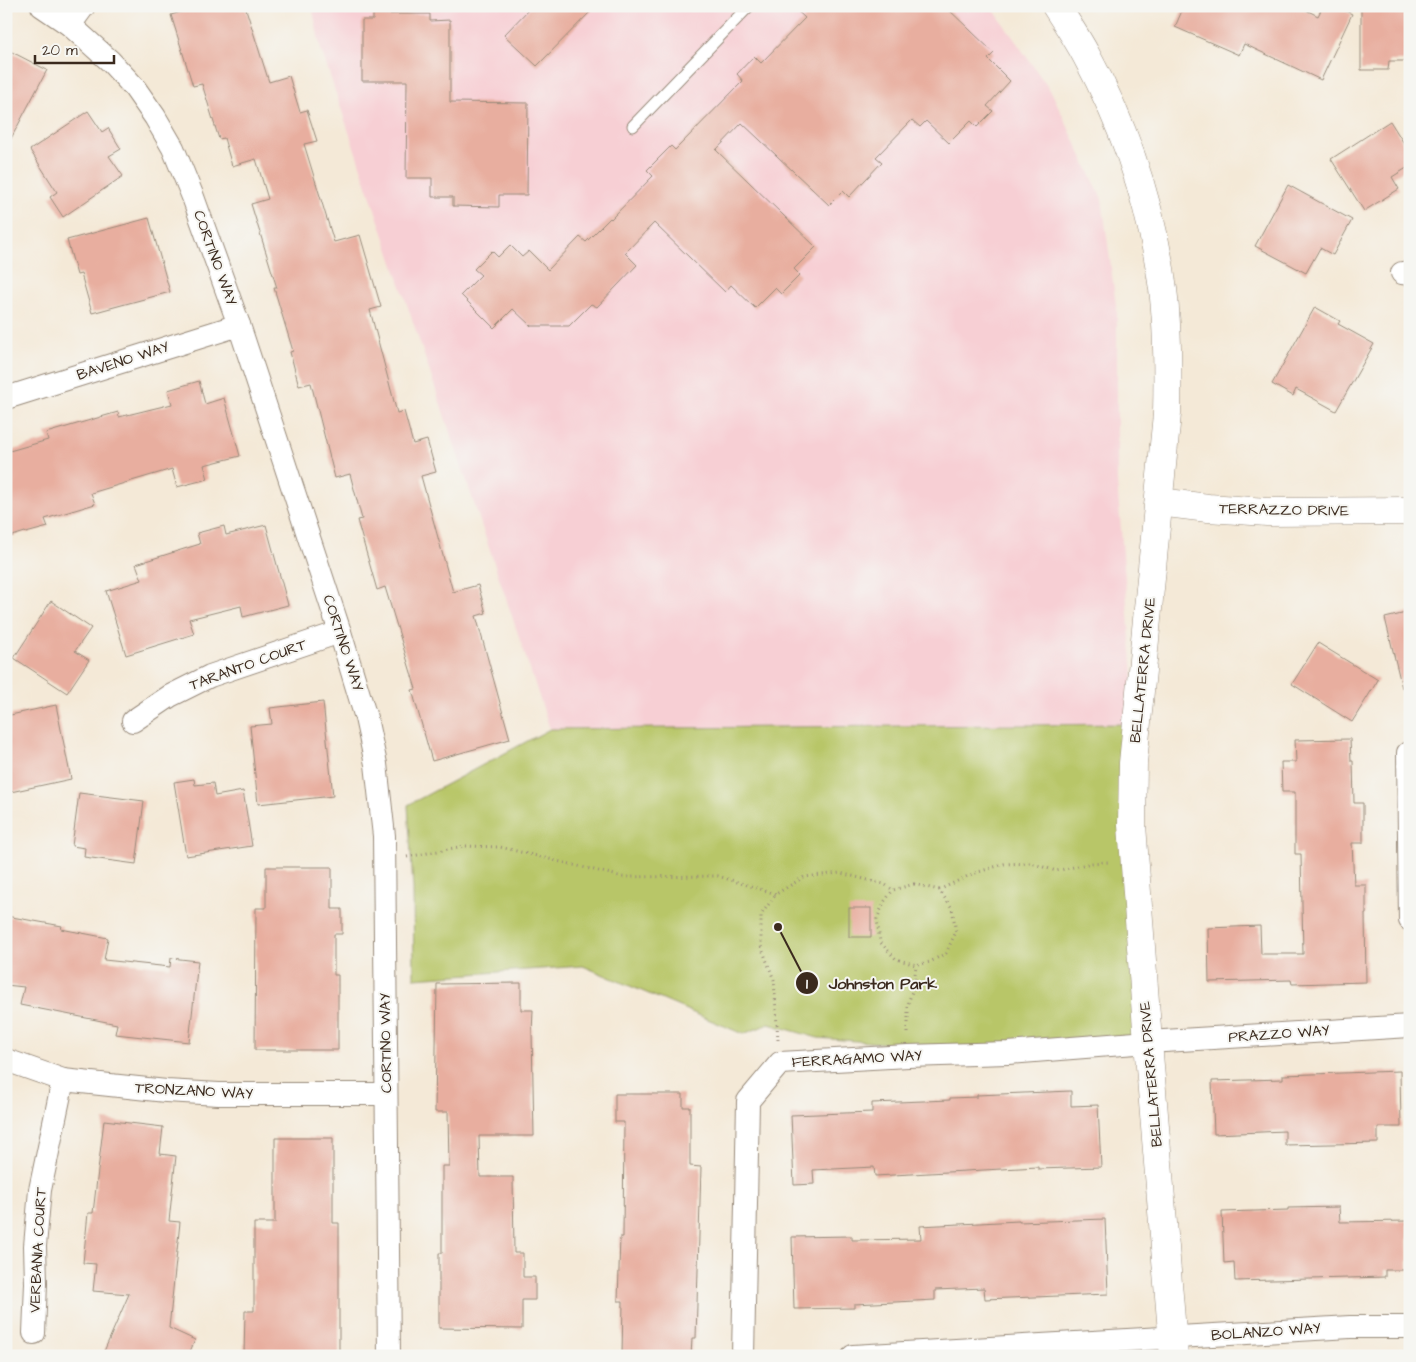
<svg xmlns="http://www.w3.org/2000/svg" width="1416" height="1362" font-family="'Architects Daughter',sans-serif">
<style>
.built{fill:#f7cfd4}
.park{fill:#b8c668;stroke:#7a7843}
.building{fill:#e8ae9f}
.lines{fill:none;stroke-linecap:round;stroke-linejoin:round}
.lane-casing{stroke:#988a7a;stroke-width:13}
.street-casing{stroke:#988a7a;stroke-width:24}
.secondary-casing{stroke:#988a7a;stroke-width:29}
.path{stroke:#988a7a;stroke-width:3;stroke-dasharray:1 4;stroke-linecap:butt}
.lane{stroke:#fff;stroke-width:11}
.street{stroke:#fff;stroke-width:22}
.secondary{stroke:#fff;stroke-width:28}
.labels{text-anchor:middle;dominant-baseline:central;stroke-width:4;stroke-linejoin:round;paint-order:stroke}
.street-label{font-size:15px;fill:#3b2a1e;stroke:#f6f6f2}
.leader{fill:none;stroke:#3b2a1e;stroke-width:2}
.callout-dot{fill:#3b2a1e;stroke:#f6f6f2;stroke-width:2}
.mark-label{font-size:15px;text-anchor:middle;font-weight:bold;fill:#fff}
.callout-label{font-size:16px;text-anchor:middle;font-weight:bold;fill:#3b2a1e;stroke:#f6f6f2;stroke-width:4;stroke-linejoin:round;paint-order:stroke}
</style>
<rect width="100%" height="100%" fill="#f6f6f2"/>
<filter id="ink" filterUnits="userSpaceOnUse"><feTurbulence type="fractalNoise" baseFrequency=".02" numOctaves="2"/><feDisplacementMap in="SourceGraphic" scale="10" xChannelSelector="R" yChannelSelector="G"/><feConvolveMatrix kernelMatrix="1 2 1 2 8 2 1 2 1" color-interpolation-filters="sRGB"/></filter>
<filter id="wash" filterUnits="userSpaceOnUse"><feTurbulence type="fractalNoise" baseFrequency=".0096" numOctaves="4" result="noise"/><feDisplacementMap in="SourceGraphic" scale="20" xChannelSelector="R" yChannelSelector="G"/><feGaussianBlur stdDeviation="1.12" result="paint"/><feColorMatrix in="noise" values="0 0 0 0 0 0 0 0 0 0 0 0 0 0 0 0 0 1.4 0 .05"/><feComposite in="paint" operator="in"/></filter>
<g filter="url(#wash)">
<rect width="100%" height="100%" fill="#f4e9d7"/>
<!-- built -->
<path class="built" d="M 312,6 L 991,6 L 1052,93 L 1102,199 L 1117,313 L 1117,481 L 1137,724 L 550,729 L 320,46 Z"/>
<!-- park -->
<path class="park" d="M 1137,724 L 1148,1042 L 1008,1053 L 818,1038 L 769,1024 L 743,1034 L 583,966 L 414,978 L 413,888 L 408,805 L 550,729 Z"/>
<g id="blocks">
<!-- building -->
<g class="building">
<path d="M 201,6 L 245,6 L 269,82 L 289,76 L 300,112 L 307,110 L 317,141 L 304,144 L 334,242 L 360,235 L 381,307 L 370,310 L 397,413 L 404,411 L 413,444 L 427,440 L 436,472 L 421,476 L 453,592 L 478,585 L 486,613 L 476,616 L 510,739 L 432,761 L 412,690 L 416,689 L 385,587 L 377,590 L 357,520 L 362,519 L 350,474 L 335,478 L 311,383 L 299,386 L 290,352 L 293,351 L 274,288 L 277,288 L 251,204 L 268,199 L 256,159 L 232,166 L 224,138 L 219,139 L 202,84 L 193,86 L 171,15 Z"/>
<path d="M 532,6 L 596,6 L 537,66 L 504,35 Z"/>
<path d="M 792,6 L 945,6 L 994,53 L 988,59 L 1010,81 L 987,106 L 993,111 L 977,127 L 971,121 L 949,143 L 926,121 L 920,127 L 912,120 L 876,157 L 882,162 L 849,197 L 843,191 L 829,205 L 742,123 L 716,150 L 816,247 L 794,269 L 800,275 L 781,294 L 775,288 L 755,308 L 731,285 L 725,292 L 654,223 L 625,253 L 637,265 L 597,307 L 591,304 L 569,326 L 531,326 L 513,309 L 494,328 L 461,295 L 481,275 L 474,269 L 492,251 L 498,257 L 510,245 L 522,257 L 529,251 L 548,270 L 580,237 L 586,242 L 610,218 L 611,219 L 653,176 L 647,170 L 671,146 L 675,150 L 743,81 L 737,74 L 754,56 L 761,63 L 805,18 Z"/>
<path d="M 1184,6 L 1298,6 L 1318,16 L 1323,6 L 1335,6 L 1352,14 L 1321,80 L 1244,44 L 1239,55 L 1175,27 Z"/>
<path d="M 1361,6 L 1410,6 L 1410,61 L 1389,61 L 1388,70 L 1361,70 Z"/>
<path d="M 373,14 L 430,14 L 430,21 L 450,20 L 450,102 L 528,103 L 527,195 L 499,195 L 499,207 L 453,206 L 453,197 L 432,197 L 432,178 L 406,178 L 407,81 L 362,81 L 362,20 L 373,20 Z"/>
<path d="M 6,49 L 47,70 L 6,148 Z"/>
<path d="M 88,111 L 102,132 L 108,128 L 121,149 L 109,156 L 123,176 L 63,217 L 50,197 L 57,192 L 30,150 Z"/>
<path d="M 1390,121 L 1410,153 L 1410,166 L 1392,177 L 1399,189 L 1364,211 L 1331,159 Z"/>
<path d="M 1288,185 L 1352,220 L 1333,255 L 1320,248 L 1306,273 L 1255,246 Z"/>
<path d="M 149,218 L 170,292 L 92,313 L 81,274 L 77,275 L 67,240 Z"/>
<path d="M 1315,307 L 1340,321 L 1338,324 L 1374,344 L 1336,411 L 1296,389 L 1293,396 L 1272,384 Z"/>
<path d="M 199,381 L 205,404 L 224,398 L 240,456 L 204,465 L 208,479 L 177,487 L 172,469 L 91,493 L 95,504 L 45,519 L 48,527 L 26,533 L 25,532 L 6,538 L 6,452 L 48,440 L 46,433 L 118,412 L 119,417 L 172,404 L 168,390 Z"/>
<path d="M 266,525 L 288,605 L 243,617 L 241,606 L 189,619 L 194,634 L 126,655 L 106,591 L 142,580 L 136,564 L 200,544 L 197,533 L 224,526 L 226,535 Z"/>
<path d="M 51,601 L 91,628 L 75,651 L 89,660 L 67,693 L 14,658 Z"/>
<path d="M 1410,612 L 1410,687 L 1402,688 L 1385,618 Z"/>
<path d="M 1318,643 L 1378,680 L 1352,722 L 1292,684 Z"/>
<path d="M 323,702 L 333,796 L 258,804 L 250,726 L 272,724 L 270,708 Z"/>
<path d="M 56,705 L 71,779 L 6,793 L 6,716 Z"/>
<path d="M 1350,739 L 1351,761 L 1353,761 L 1354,803 L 1363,803 L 1363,843 L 1352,843 L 1354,885 L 1366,885 L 1366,914 L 1365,914 L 1366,982 L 1292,984 L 1291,980 L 1209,982 L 1208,928 L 1260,926 L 1261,954 L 1303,954 L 1301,854 L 1295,854 L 1295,792 L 1282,792 L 1281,762 L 1296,762 L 1295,740 Z"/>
<path d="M 194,779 L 195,785 L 213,783 L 215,796 L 243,791 L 252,846 L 186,856 L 174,782 Z"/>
<path d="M 79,793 L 144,801 L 136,864 L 84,857 L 85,848 L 72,846 Z"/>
<path d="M 266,867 L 332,867 L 332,909 L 342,909 L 342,934 L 334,934 L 334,975 L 338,975 L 338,1050 L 255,1050 L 256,908 L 266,908 Z"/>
<rect x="849" y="908" width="22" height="29"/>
<path d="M 6,916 L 62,926 L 61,929 L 108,938 L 104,960 L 170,967 L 171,958 L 198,961 L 189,1042 L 115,1034 L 117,1024 L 20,1005 L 24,987 L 6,985 Z"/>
<path d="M 521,983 L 521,1010 L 533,1010 L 532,1033 L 534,1136 L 479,1136 L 480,1177 L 513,1177 L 514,1253 L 523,1253 L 523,1277 L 535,1277 L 535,1300 L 522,1300 L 522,1329 L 439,1328 L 439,1253 L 442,1253 L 442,1166 L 449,1166 L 448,1112 L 435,1112 L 437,984 Z"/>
<path d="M 1400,1071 L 1401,1127 L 1378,1127 L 1378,1143 L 1285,1145 L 1285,1131 L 1214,1134 L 1212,1081 L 1283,1079 L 1283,1075 Z"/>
<path d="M 1071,1091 L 1071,1106 L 1098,1105 L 1101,1167 L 1038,1169 L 1038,1167 L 875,1176 L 874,1167 L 813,1170 L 814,1184 L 794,1185 L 791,1115 L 872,1112 L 872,1103 L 950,1100 L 950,1098 L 977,1097 L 977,1095 Z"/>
<path d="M 615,1094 L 683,1094 L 683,1107 L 690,1107 L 690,1166 L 701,1167 L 696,1338 L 692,1338 L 691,1356 L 622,1356 L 623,1301 L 618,1301 L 620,1237 L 623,1237 L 624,1122 L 615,1122 Z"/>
<path d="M 104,1120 L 163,1127 L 160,1154 L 176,1156 L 169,1221 L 180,1222 L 169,1328 L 195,1340 L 188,1356 L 102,1356 L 129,1294 L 93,1291 L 96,1264 L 83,1263 L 88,1213 L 93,1213 Z"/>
<path d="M 275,1138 L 333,1138 L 333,1223 L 339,1223 L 339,1356 L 244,1356 L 245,1311 L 254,1311 L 254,1223 L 275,1223 Z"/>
<path d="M 1339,1207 L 1340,1222 L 1407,1221 L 1408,1270 L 1385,1270 L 1385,1277 L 1235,1281 L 1234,1262 L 1224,1263 L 1222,1212 L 1288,1210 L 1288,1208 Z"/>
<path d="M 1105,1219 L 1108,1294 L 985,1299 L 984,1288 L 935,1290 L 935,1300 L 854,1304 L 854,1308 L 794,1309 L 792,1237 L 852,1236 L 852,1240 L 921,1239 L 920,1226 L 1019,1221 L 1019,1222 Z"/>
</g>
</g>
</g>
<g filter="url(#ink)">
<use href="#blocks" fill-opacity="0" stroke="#988a7a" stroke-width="1"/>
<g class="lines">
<!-- lane casing -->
<g class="lane-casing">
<path id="lane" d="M 633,126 L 749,6"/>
</g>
<!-- street casing -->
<g class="street-casing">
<g id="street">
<path d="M 42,6 L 70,25 L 110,61 L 134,87 L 155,117 L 173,148 L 193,197 L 239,325 L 340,632 L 366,718 L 376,764 L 384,836 L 389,1356"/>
<path d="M 70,25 L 84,6"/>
<path d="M 1402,273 L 1410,274"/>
<path d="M 6,398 L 239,325"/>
<path d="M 133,721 L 170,696 L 210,676 L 340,632"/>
<path d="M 1410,752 L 1408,753 L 1410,920"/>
<path d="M 6,1060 L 63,1080 L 166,1091 L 219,1094 L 386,1094"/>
<path d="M 34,1333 L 36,1283 L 35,1246 L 40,1190 L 63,1080"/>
<path d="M 743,1356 L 748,1101 L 780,1063 L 908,1056 L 1008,1053 L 1148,1042 L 1410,1026"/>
<path d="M 853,1356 L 1350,1327 L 1410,1327"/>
</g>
</g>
<!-- secondary casing -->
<g class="secondary-casing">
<g id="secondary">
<path d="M 1056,6 C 1066,22 1077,38 1086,55 C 1125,127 1152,207 1163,289 C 1168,330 1168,372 1167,414 L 1133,763 L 1132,825 L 1148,1042 L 1174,1356"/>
<path d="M 1159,502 L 1208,508 L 1267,512 L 1410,511"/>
</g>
</g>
<!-- path -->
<g class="path">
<path d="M 407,857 L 464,846 L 500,847 L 623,877 L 718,876 L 776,894"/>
<path d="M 914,884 L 939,890 L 952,908 L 956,932 L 946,953 L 930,962 L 916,965 L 896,959 L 880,942 L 877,919 L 884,902 L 893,890 Z"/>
<path d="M 939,890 L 972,874 L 1004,864 L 1031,863 L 1056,871 L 1091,863 L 1109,862"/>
<path d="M 908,1033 L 908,1004 L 914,985 L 916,965"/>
<path d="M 778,1040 L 774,980 L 761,946 L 761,915 L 776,894 L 804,877 L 840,873 L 884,884 L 893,890"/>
</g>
<!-- lane -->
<use href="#lane" class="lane"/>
<!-- street -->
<use href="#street" class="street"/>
<!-- secondary -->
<use href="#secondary" class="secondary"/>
</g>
</g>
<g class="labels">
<!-- street labels -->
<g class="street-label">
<text transform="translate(215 258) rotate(70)">CORTINO WAY</text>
<text transform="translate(123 361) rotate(-18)">BAVENO WAY</text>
<text transform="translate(1284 510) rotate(1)">TERRAZZO DRIVE</text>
<text transform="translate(343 643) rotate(72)">CORTINO WAY</text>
<text transform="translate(248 665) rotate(-20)">TARANTO COURT</text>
<text transform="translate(1143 670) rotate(-84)">BELLATERRA DRIVE</text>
<text transform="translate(1279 1034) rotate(-4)">PRAZZO WAY</text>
<text transform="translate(386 1043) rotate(-91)">CORTINO WAY</text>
<text transform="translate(857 1059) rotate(-3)">FERRAGAMO WAY</text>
<text transform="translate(1151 1074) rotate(-95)">BELLATERRA DRIVE</text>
<text transform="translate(194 1091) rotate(3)">TRONZANO WAY</text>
<text transform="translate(38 1250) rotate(-87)">VERBANIA COURT</text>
<text transform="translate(1266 1332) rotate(-4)">BOLANZO WAY</text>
</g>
</g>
<!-- callouts -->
<path class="leader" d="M778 927L807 983"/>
<g class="callout-dot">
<circle cx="778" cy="927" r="5"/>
<circle cx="807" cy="983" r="12"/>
</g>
<g class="mark-label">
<text x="807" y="989">1</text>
</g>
<g class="callout-label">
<text x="883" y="989">Johnston Park</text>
</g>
<!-- margin -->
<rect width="1416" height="1362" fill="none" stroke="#f6f6f2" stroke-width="25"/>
<!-- scale -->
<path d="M35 55v8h79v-8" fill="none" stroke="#3b2a1e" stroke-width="2.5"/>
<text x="42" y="55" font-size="15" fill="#3b2a1e" stroke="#f6f6f2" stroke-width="4" paint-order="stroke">20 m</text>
</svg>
